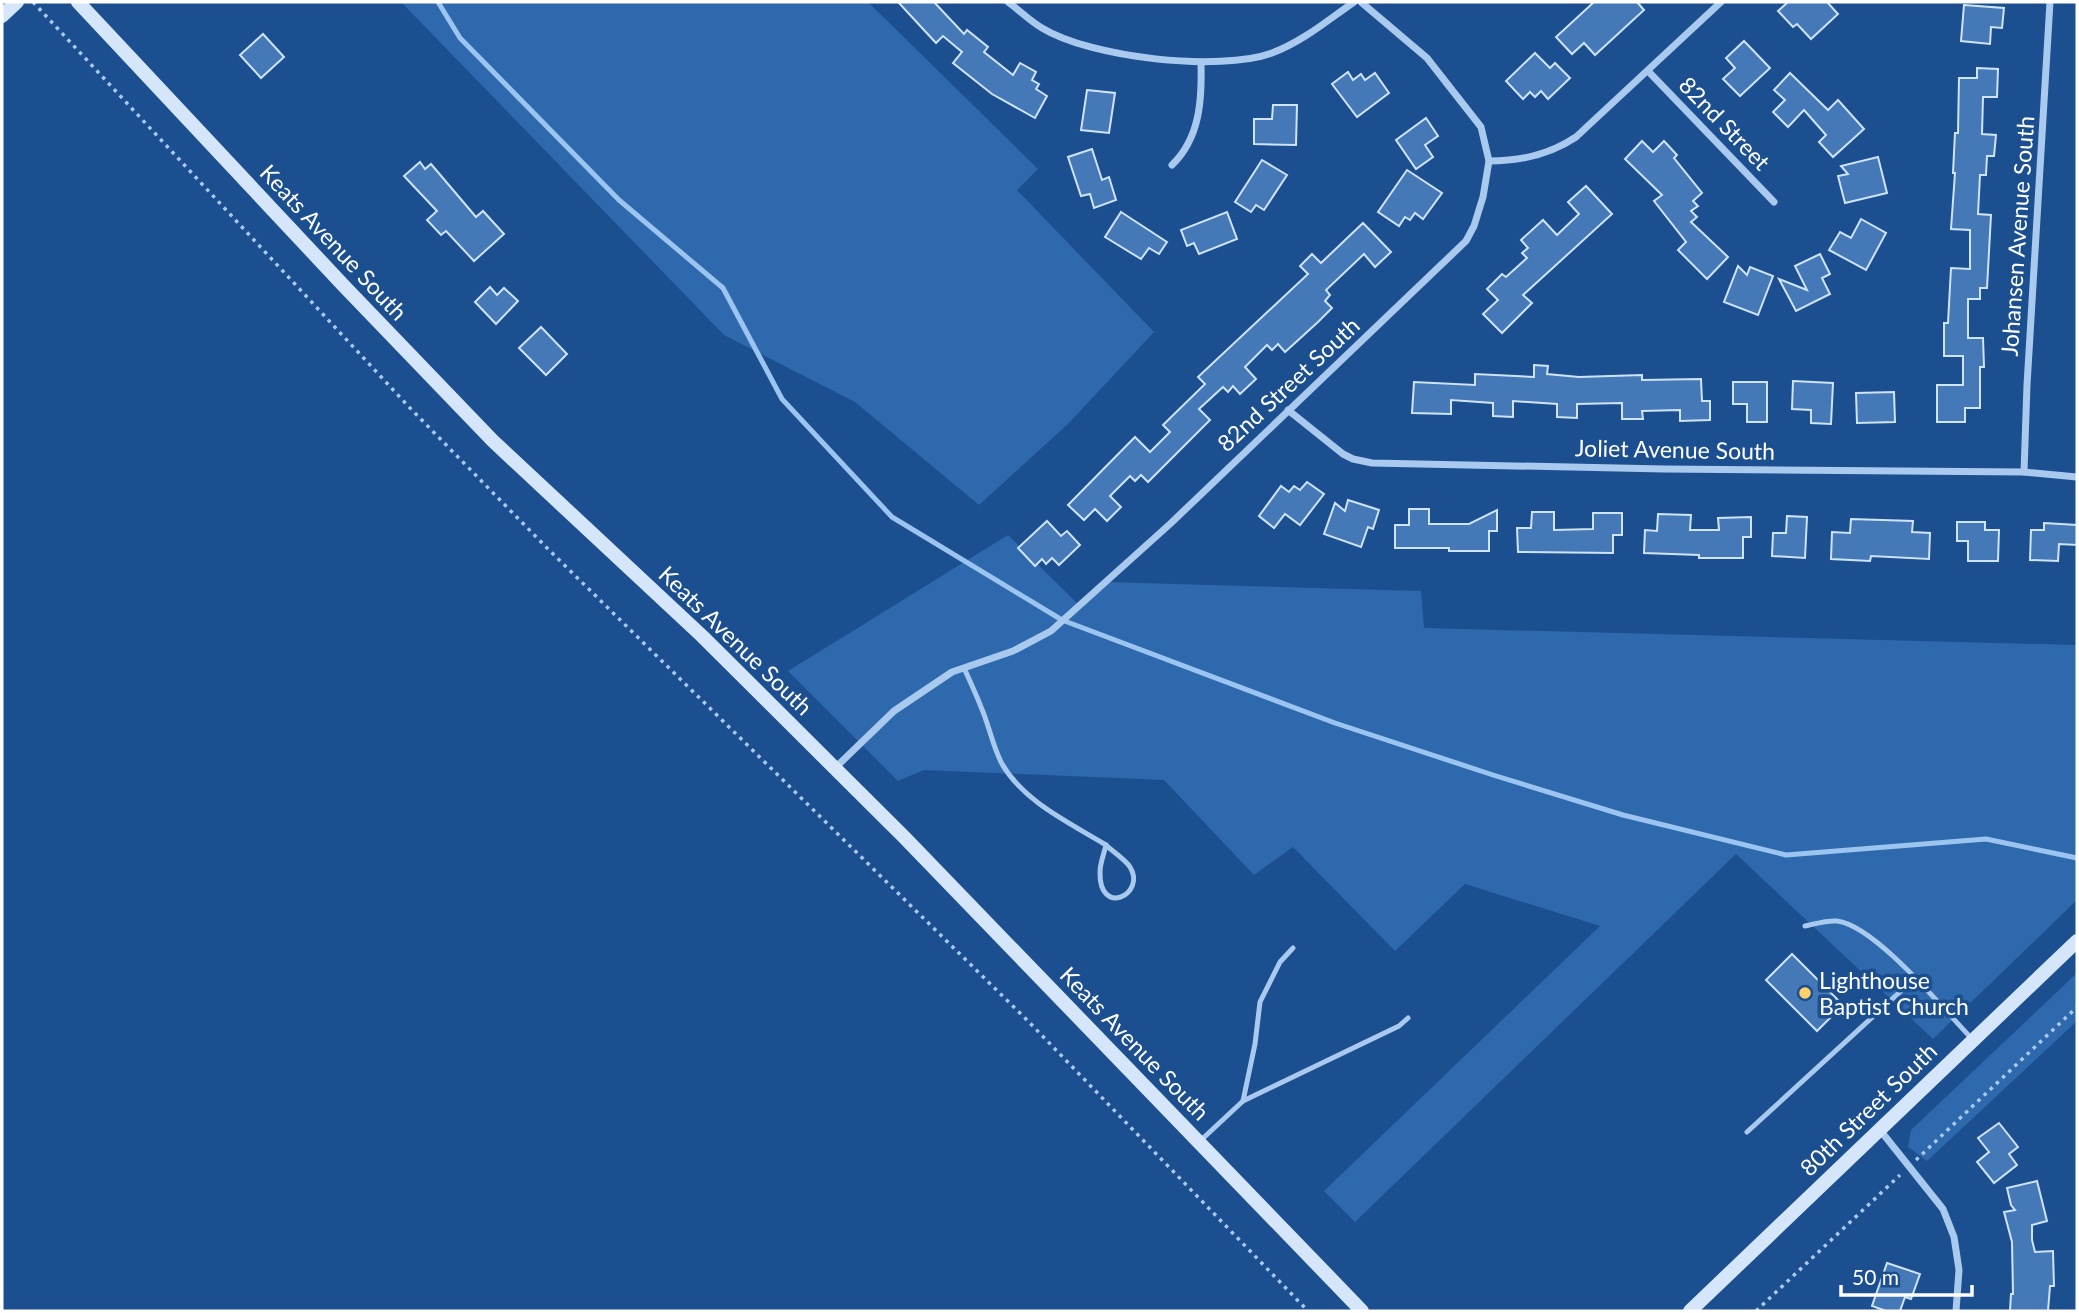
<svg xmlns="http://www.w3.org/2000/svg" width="2079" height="1313" font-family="Lato,sans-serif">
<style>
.green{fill:#2e69ad}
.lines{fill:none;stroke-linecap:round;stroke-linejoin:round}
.stream{stroke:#9cc4f0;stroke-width:5}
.building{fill:#4478b7;stroke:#cfe3fa;stroke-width:2}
.path{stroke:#a9c9ee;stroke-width:3.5;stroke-dasharray:3.5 5;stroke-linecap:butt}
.lane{stroke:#a9c9ee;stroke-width:5}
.street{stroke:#a9c9ee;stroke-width:7}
.secondary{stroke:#d6e6fa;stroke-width:14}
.poi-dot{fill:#ffd166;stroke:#1b4f8f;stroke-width:2.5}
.labels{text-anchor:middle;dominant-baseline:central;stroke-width:7;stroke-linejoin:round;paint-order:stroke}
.street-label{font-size:23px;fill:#fff;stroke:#1b4f8f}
.poi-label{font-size:23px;fill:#fff;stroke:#1b4f8f;text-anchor:start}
</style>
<rect width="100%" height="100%" fill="#1b4f8f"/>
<!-- green -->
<g class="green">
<path d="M 401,2 L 868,2 L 1038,169 L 1017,190 L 1154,332 L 1068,424 L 979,505 L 855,402 L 724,335 Z"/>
<path d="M 1008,535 L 1079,605 L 1105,582 L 1421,591 L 1424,628 L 2077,645 L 2077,900 L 1933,1039 L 1736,854 L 1355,1222 L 1324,1191 L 1600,926 L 1465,884 L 1395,951 L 1293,847 L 1254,875 L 1164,780 L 924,770 L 898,781 L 788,671 Z"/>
<path d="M 2077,973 L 2077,1021 L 1927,1161 L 1908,1147 L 1911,1130 Z"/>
</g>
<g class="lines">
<!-- stream -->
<path class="stream" d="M 438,2 L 460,38 L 619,200 L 723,288 L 782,399 L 892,517 L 1062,620 L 1335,723 L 1493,775 L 1623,815 L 1786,855 L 1986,839 L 2077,858"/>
</g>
<!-- building -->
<g class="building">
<path d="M 898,2 L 934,2 L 964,34 L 967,30 L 988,47 L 984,52 L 1013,75 L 1020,63 L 1036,72 L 1032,80 L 1039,84 L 1036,89 L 1047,96 L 1035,118 L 992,94 L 953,63 L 962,52 L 943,36 L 936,43 Z"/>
<path d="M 1594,2 L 1637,2 L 1644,10 L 1595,55 L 1584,43 L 1572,54 L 1556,37 Z"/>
<path d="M 1788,2 L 1827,2 L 1838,14 L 1811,39 L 1797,24 L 1793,27 L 1778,11 Z"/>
<path d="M 1964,5 L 2004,8 L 2002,28 L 1991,27 L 1990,44 L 1961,41 Z"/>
<path d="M 263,34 L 284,57 L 261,78 L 240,55 Z"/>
<path d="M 1744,41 L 1770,68 L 1740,96 L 1723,79 L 1735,68 L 1726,58 Z"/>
<path d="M 1535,53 L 1550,68 L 1555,63 L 1570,78 L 1548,99 L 1541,91 L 1535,97 L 1530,92 L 1523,99 L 1506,81 Z"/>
<path d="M 1977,68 L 1998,69 L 1997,97 L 1983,97 L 1982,134 L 1996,135 L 1994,156 L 1987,156 L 1986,175 L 1980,175 L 1978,214 L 1991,215 L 1987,288 L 1980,288 L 1980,299 L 1968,299 L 1968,338 L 1983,338 L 1984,367 L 1980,367 L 1980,408 L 1965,408 L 1965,422 L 1937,422 L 1937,385 L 1963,385 L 1963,356 L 1944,356 L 1944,323 L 1948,323 L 1951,268 L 1970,269 L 1970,230 L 1951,229 L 1955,173 L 1953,173 L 1955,133 L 1958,133 L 1959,78 L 1977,78 Z"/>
<path d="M 1348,72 L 1353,80 L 1361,74 L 1365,80 L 1375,73 L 1389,93 L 1357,117 L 1332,84 Z"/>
<path d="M 1790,73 L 1828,110 L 1838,100 L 1864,129 L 1833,157 L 1819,142 L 1826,135 L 1804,110 L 1788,127 L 1773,112 L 1785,100 L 1774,90 Z"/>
<path d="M 1087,90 L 1115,93 L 1109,133 L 1081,130 Z"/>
<path d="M 1273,105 L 1297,105 L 1296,145 L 1254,144 L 1254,119 L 1272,119 Z"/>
<path d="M 1426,118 L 1438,136 L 1425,145 L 1433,157 L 1416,169 L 1396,140 Z"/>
<path d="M 1642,141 L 1653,152 L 1664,141 L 1677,155 L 1674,158 L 1702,193 L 1693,201 L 1698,206 L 1691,211 L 1697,217 L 1691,222 L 1728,257 L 1707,279 L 1678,250 L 1686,242 L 1654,201 L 1662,195 L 1625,159 Z"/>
<path d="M 1092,149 L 1102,180 L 1109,177 L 1116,200 L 1094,208 L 1090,194 L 1081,196 L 1068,157 Z"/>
<path d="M 1878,157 L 1887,193 L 1845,203 L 1838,176 L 1848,174 L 1841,166 Z"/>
<path d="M 1262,160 L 1287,175 L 1264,210 L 1256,205 L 1251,212 L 1235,202 Z"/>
<path d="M 420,162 L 425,169 L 431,164 L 476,217 L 483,211 L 504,234 L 474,261 L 446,231 L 441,235 L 427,220 L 437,211 L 404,176 Z"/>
<path d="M 1407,170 L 1442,193 L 1423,219 L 1415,213 L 1410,220 L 1405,217 L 1399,226 L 1378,212 Z"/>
<path d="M 1586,186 L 1612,214 L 1523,295 L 1532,303 L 1502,333 L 1483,314 L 1498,300 L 1487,289 L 1502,274 L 1506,277 L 1527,258 L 1522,253 L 1528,248 L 1521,240 L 1543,220 L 1557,235 L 1579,214 L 1568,202 Z"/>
<path d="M 1121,212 L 1167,242 L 1159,254 L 1149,248 L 1141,259 L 1105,237 Z"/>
<path d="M 1227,212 L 1237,239 L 1199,254 L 1194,243 L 1187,246 L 1181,230 Z"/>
<path d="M 1861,219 L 1886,233 L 1866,270 L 1829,250 L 1840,232 L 1851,238 Z"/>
<path d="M 1363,223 L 1391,252 L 1375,267 L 1364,254 L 1326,290 L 1330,295 L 1325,301 L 1332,308 L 1318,322 L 1285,352 L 1278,344 L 1272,350 L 1267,345 L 1245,367 L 1256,379 L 1240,394 L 1233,386 L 1228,392 L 1223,387 L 1199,409 L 1210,420 L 1148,482 L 1141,475 L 1135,481 L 1130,476 L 1110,496 L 1121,507 L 1107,521 L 1095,509 L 1084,520 L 1068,505 L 1135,437 L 1150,452 L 1170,432 L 1163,425 L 1205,384 L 1198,377 L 1308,274 L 1300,266 L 1312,254 L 1321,263 Z"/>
<path d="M 1820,254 L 1830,274 L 1822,278 L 1830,294 L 1796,311 L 1779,279 L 1807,290 L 1795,266 Z"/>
<path d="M 1738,266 L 1747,275 L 1750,267 L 1773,276 L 1758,315 L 1724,302 Z"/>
<path d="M 490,287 L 497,295 L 504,288 L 518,301 L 496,324 L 475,302 Z"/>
<path d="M 541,327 L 567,354 L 546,375 L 519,348 Z"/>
<path d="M 1534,365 L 1548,366 L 1547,374 L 1579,377 L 1642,375 L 1642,380 L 1701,379 L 1702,401 L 1710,401 L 1710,420 L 1680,421 L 1680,410 L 1642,411 L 1643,419 L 1622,419 L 1622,403 L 1577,404 L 1577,418 L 1557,417 L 1557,404 L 1513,401 L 1513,417 L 1493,416 L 1493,403 L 1451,400 L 1451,414 L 1412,413 L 1414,382 L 1475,385 L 1475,374 L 1534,377 Z"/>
<path d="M 1793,381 L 1833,383 L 1831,424 L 1811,423 L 1811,410 L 1792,409 Z"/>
<path d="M 1733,382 L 1767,382 L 1767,422 L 1747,422 L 1747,404 L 1733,404 Z"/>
<path d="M 1894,392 L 1895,422 L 1857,423 L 1856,393 Z"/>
<path d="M 1307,482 L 1324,494 L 1300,525 L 1285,514 L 1274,528 L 1259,516 L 1281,486 L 1289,492 L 1294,486 L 1300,490 Z"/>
<path d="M 1348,500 L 1379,510 L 1373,529 L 1368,527 L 1361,547 L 1324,534 L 1335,503 L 1345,511 Z"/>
<path d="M 1409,509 L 1429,509 L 1429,524 L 1469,524 L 1497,510 L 1497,531 L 1489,531 L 1489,551 L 1449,551 L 1449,548 L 1395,548 L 1395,525 L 1409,525 Z"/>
<path d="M 1532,512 L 1554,512 L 1554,530 L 1593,529 L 1593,513 L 1622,513 L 1622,535 L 1613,535 L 1613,553 L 1518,552 L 1517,528 L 1531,528 Z"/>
<path d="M 1658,514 L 1691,515 L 1690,530 L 1719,530 L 1718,518 L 1751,517 L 1751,537 L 1743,537 L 1743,558 L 1699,558 L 1699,555 L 1644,553 L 1645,530 L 1657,531 Z"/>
<path d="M 1787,516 L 1807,517 L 1805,558 L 1772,556 L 1773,533 L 1786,533 Z"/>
<path d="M 1851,519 L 1913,521 L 1912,532 L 1930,533 L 1929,559 L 1871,556 L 1870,561 L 1831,559 L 1832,532 L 1850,533 Z"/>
<path d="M 1047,521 L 1061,536 L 1067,531 L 1080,545 L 1059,565 L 1052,558 L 1046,564 L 1042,559 L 1035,566 L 1018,548 Z"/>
<path d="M 1957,522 L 1985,522 L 1985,530 L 1999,530 L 1998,561 L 1968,561 L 1968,541 L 1957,541 Z"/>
<path d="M 2044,523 L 2077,525 L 2077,545 L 2059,544 L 2058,561 L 2030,560 L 2031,530 L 2044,530 Z"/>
<path d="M 1792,954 L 1843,1005 L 1817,1031 L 1766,980 Z"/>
<path d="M 1999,1123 L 2018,1147 L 2009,1154 L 2017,1165 L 1994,1183 L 1977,1162 L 1989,1152 L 1978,1138 Z"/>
<path d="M 2037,1181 L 2047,1221 L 2032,1225 L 2032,1240 L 2035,1252 L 2053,1251 L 2054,1286 L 2050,1286 L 2048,1311 L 2010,1311 L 2011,1294 L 2013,1294 L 2012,1242 L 2004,1212 L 2015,1210 L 2011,1205 L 2007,1188 Z"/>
<path d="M 1887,1263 L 1920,1274 L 1911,1299 L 1905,1297 L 1900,1311 L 1886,1311 L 1872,1306 Z"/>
</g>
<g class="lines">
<!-- path -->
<g class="path">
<path d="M 33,2 L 410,408 L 547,548 L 1027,1020 L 1308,1311"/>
<path d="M 1916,1160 L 2077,1007"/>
<path d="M 1756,1311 L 1900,1175"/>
</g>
<!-- lane -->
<g class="lane">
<path d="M 964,668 C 970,681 976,694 981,707 C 989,725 992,744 1001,762 C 1022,801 1070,823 1106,845"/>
<path d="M 1106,845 C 1113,852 1125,859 1130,867 C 1147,894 1099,918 1100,872 C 1100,863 1104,854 1106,845 Z"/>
<path d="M 1805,926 C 1815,924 1826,920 1837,921 C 1876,926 1944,1010 1973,1040"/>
<path d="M 1243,1101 L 1399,1026 L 1408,1018"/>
<path d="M 1747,1132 L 1914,979"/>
<path d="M 1199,1142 L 1243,1101 L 1255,1044 L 1260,1002 L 1280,962 L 1293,948"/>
</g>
<!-- street -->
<g class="street">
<path d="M 1008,2 C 1019,10 1030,21 1042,28 C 1091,58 1219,72 1272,53 C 1302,42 1328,20 1354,2"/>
<path d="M 1648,71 L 1774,202"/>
<path d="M 1489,161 C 1521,161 1549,155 1576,137 L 1721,2"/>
<path d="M 1172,165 C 1200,138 1202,100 1201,63"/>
<path d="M 1288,410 L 1343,454 L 1353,459 L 1372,463 L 1664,469 L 2024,472 L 2077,477"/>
<path d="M 2024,472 L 2027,385 L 2050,2"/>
<path d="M 835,768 L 894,711 L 952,672 L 1013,651 L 1051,631 L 1170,524 L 1466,241 L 1474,226 L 1483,197 L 1489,161 L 1481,127 L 1427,58 L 1361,2"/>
<path d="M 1880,1130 L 1943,1209 L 1954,1237 L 1959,1270 L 1956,1311"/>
</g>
<!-- secondary -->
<g class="secondary">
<path d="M 78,2 L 343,285 L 493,441 L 702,636 L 905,838 L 1362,1311"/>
<path d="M 2,16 L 17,2"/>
<path d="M 1690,1311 L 2077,941"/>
</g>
</g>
<!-- markers -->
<circle class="poi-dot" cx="1805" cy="993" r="7"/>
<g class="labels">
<!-- street labels -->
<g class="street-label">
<text transform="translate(1725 123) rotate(46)">82nd Street</text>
<text transform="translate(2017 236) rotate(-86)">Johansen Avenue South</text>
<text transform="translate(334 242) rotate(47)">Keats Avenue South</text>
<text transform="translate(1288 384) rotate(-43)">82nd Street South</text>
<text transform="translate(1675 449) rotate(1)">Joliet Avenue South</text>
<text transform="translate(736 640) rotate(44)">Keats Avenue South</text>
<text transform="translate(1135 1043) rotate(46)">Keats Avenue South</text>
<text transform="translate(1868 1109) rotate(-44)">80th Street South</text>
</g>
<!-- poi labels -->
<g class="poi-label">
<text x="1819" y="980">Lighthouse<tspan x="1819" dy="26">Baptist Church</tspan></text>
</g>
</g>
<!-- border -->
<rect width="2079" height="1313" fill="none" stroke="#ffffff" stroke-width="7"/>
<!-- scale -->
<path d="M1841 1285v10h131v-10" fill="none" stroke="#ffffff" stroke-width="3.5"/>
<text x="1852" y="1285" font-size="21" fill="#ffffff" stroke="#1b4f8f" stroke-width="5" paint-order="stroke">50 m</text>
</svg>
